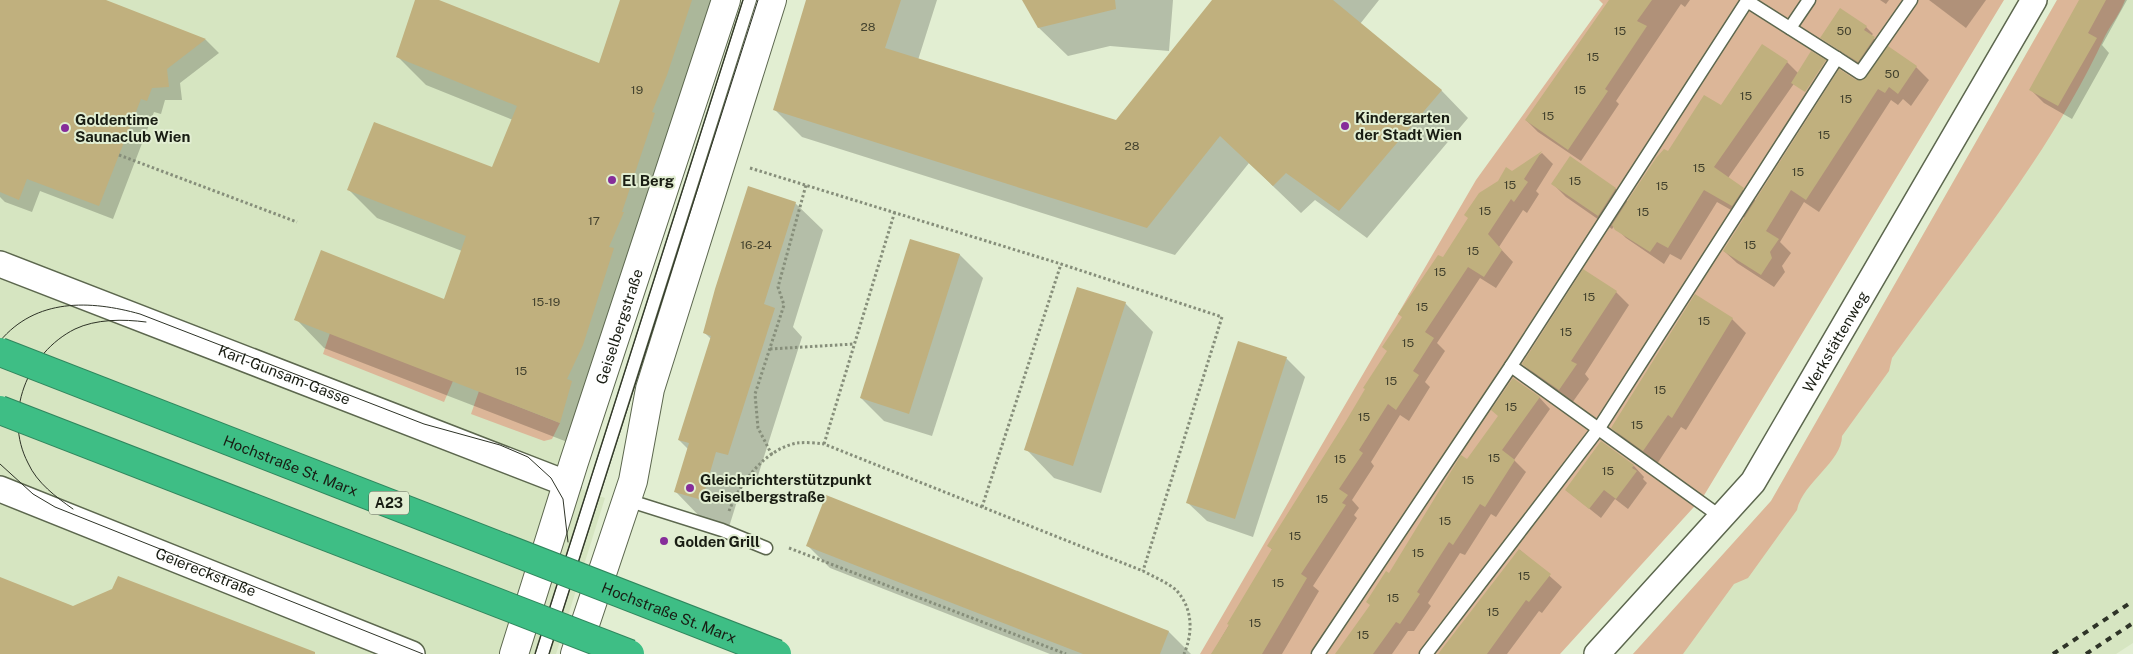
<svg xmlns="http://www.w3.org/2000/svg" width="2133" height="654" font-family="'Public Sans',sans-serif">
<style>
.built{fill:#d6e5c1}
.green{fill:#dcb698}
.shadow{fill:#0003}
.building{fill:#c0b07e}
.lines{fill:none;stroke-linecap:round;stroke-linejoin:round}
.lane-casing{stroke:#5c674e;stroke-width:15}
.street-casing{stroke:#5c674e;stroke-width:28}
.secondary-casing{stroke:#5c674e;stroke-width:30}
.path{stroke:#868e7a;stroke-width:3;stroke-dasharray:2.5 2.5;stroke-linecap:butt}
.lane{stroke:#fff;stroke-width:12}
.street{stroke:#fff;stroke-width:25}
.secondary{stroke:#fff;stroke-width:28}
.tram{stroke:#2e3327;stroke-width:1}
.rail{stroke:#2e3327;stroke-width:4;stroke-dasharray:6 6;stroke-linecap:butt}
.highway-bridge-casing{stroke:#31865d;stroke-width:30;stroke-linecap:butt}
.highway-bridge{stroke:#3ebe85;stroke-width:28}
.poi-dot{fill:#862d9a;stroke:#e2eed2;stroke-width:2}
.labels{text-anchor:middle;dominant-baseline:central;stroke-width:4;stroke-linejoin:round;paint-order:stroke}
.number-label{font-size:12px;fill:#43422e}
.shield{fill:#e2eed2;stroke:#555c4c;stroke-width:1}
.shield-label{font-size:14px;font-weight:bold;fill:#191d13}
.poi-label{font-size:15px;font-weight:bold;fill:#191d13;stroke:#e2eed2;text-anchor:start}
.street-label{font-size:15px;fill:#191d13;stroke:#e2eed2}
</style>
<rect width="100%" height="100%" fill="#e2eed2"/>
<!-- built -->
<g class="built">
<path d="M 0,0 L 718,0 L 568,484 L 605,498 L 556,654 L 0,654 Z"/>
<path d="M 2057,0 L 2133,0 L 2133,643 L 2116,654 L 1633,654 L 1771,501 Z"/>
</g>
<!-- green -->
<g class="green">
<path d="M 1599,0 L 2004,0 L 1703,497 L 1560,654 L 1200,654 L 1476,180 L 1603,4 Z"/>
<path d="M 2057,0 L 2125,0 C 2120,14 2112,23 2105,36 C 2051,153 1967,254 1892,358 L 1889,371 L 1842,436 C 1842,462 1803,482 1797,510 L 1748,578 L 1734,584 L 1683,654 L 1633,654 L 1771,501 Z"/>
<path d="M 330,333 L 453,381 L 444,402 L 323,354 Z"/>
<path d="M 479,391 L 560,423 L 552,439 L 544,441 L 471,414 Z"/>
</g>
<!-- shadow -->
<g class="shadow">
<path d="M 0,0 L 103,0 L 206,40 L 219,53 L 180,83 L 182,100 L 165,100 L 161,114 L 154,112 L 113,219 L 40,191 L 32,212 L 5,202 L 0,197 Z"/>
<path d="M 416,0 L 436,0 L 600,64 L 622,0 L 730,0 L 588,450 L 324,348 L 296,319 L 444,301 L 462,251 L 377,218 L 349,190 L 493,168 L 513,120 L 426,85 L 398,57 Z"/>
<path d="M 808,0 L 937,0 L 918,60 L 1116,121 L 1214,0 L 1379,0 L 1360,24 L 1441,90 L 1468,118 L 1367,238 L 1315,200 L 1301,213 L 1249,163 L 1175,255 L 802,137 L 774,109 Z"/>
<path d="M 1024,0 L 1173,0 L 1169,51 L 1110,46 L 1068,56 L 1039,28 Z"/>
<path d="M 1611,0 L 1690,0 L 1685,7 L 1681,4 L 1616,101 L 1619,104 L 1581,161 L 1538,132 L 1526,120 Z"/>
<path d="M 1880,0 L 1889,0 L 1886,4 Z"/>
<path d="M 1929,0 L 1986,0 L 1966,28 Z"/>
<path d="M 2081,0 L 2127,0 L 2102,45 L 2109,53 L 2072,119 L 2044,103 L 2031,90 Z"/>
<path d="M 1866,27 L 1873,34 L 1871,36 L 1881,45 L 1865,68 L 1822,38 Z"/>
<path d="M 1787,62 L 1800,75 L 1728,178 L 1756,201 L 1856,81 L 1864,82 L 1916,67 L 1929,80 L 1911,106 L 1903,99 L 1898,105 L 1891,100 L 1819,212 L 1804,202 L 1780,242 L 1791,253 L 1782,266 L 1785,272 L 1774,287 L 1737,263 L 1724,251 L 1745,218 L 1717,202 L 1681,260 L 1670,254 L 1664,264 L 1626,238 L 1614,226 L 1612,229 L 1566,197 L 1553,184 L 1570,158 L 1616,189 L 1628,202 L 1668,153 L 1721,107 Z"/>
<path d="M 1542,153 L 1553,164 L 1536,191 L 1539,194 L 1527,213 L 1523,210 L 1499,247 L 1513,262 L 1496,288 L 1480,278 L 1437,343 L 1445,351 L 1425,382 L 1430,387 L 1409,421 L 1400,415 L 1371,462 L 1374,466 L 1352,500 L 1359,508 L 1354,515 L 1357,518 L 1313,586 L 1319,591 L 1282,654 L 1212,654 L 1273,550 L 1268,546 L 1347,422 L 1443,259 L 1512,173 Z"/>
<path d="M 795,203 L 823,230 L 793,327 L 802,337 L 756,482 L 744,479 L 729,527 L 703,520 L 676,492 L 688,449 L 679,440 L 711,339 L 705,333 Z"/>
<path d="M 911,241 L 960,255 L 983,278 L 932,436 L 884,421 L 861,398 Z"/>
<path d="M 1616,292 L 1629,305 L 1585,374 L 1589,379 L 1572,403 L 1537,377 L 1524,364 Z"/>
<path d="M 1125,303 L 1153,332 L 1101,493 L 1054,478 L 1026,449 Z"/>
<path d="M 1732,319 L 1746,333 L 1686,430 L 1681,427 L 1657,464 L 1626,441 L 1612,428 Z"/>
<path d="M 1286,358 L 1305,377 L 1253,537 L 1207,521 L 1188,503 Z"/>
<path d="M 1539,397 L 1550,409 L 1514,460 L 1526,472 L 1496,517 L 1491,514 L 1465,555 L 1460,553 L 1428,603 L 1431,606 L 1414,631 L 1408,631 L 1392,654 L 1351,654 L 1371,606 L 1389,575 L 1467,461 Z"/>
<path d="M 1634,466 L 1644,477 L 1643,479 L 1647,483 L 1628,509 L 1615,499 L 1601,518 L 1566,490 Z"/>
<path d="M 807,545 L 1169,632 L 1191,654 L 1050,654 L 830,568 Z"/>
<path d="M 1520,550 L 1562,587 L 1542,613 L 1539,611 L 1507,654 L 1445,654 Z"/>
</g>
<!-- building -->
<g class="building">
<path d="M 0,0 L 106,0 L 206,39 L 167,69 L 169,87 L 152,88 L 147,101 L 141,99 L 99,206 L 27,179 L 19,200 L 0,192 Z"/>
<path d="M 415,0 L 439,0 L 599,63 L 620,0 L 692,0 L 667,75 L 652,112 L 655,113 L 622,212 L 624,212 L 609,247 L 614,248 L 583,345 L 567,379 L 572,381 L 560,423 L 294,320 L 321,250 L 444,299 L 466,236 L 347,190 L 374,122 L 492,167 L 517,106 L 396,57 Z"/>
<path d="M 806,0 L 901,0 L 885,48 L 1116,120 L 1212,0 L 1333,0 L 1442,90 L 1339,211 L 1286,173 L 1273,186 L 1220,136 L 1147,228 L 773,110 Z"/>
<path d="M 1022,0 L 1115,0 L 1116,9 L 1038,28 Z"/>
<path d="M 1609,0 L 1652,0 L 1637,21 L 1647,26 L 1605,89 L 1608,91 L 1568,150 L 1525,120 Z"/>
<path d="M 2079,0 L 2106,0 L 2088,33 L 2097,38 L 2058,106 L 2029,90 Z"/>
<path d="M 1840,8 L 1867,26 L 1864,30 L 1875,37 L 1858,62 L 1820,38 Z"/>
<path d="M 1762,44 L 1788,61 L 1714,167 L 1744,188 L 1732,206 L 1704,190 L 1668,248 L 1657,242 L 1650,252 L 1615,230 L 1612,225 L 1630,197 L 1656,158 L 1664,149 L 1668,151 L 1704,95 L 1721,105 Z"/>
<path d="M 1888,46 L 1917,66 L 1898,94 L 1889,87 L 1885,93 L 1878,89 L 1806,200 L 1791,190 L 1766,231 L 1779,239 L 1770,252 L 1772,258 L 1761,275 L 1723,251 L 1839,69 L 1856,80 L 1863,80 Z"/>
<path d="M 1811,51 L 1826,60 L 1805,92 L 1791,83 Z"/>
<path d="M 1542,151 L 1524,179 L 1528,182 L 1514,202 L 1511,199 L 1488,234 L 1502,250 L 1484,277 L 1468,267 L 1425,332 L 1434,338 L 1413,371 L 1419,375 L 1396,410 L 1388,404 L 1359,450 L 1363,453 L 1339,489 L 1348,495 L 1342,503 L 1346,505 L 1301,574 L 1307,578 L 1262,654 L 1211,654 L 1229,625 L 1227,624 L 1272,549 L 1267,546 L 1346,421 L 1365,389 L 1363,388 L 1387,351 L 1382,347 L 1402,317 L 1398,314 L 1438,255 L 1443,257 L 1468,218 L 1464,215 L 1479,193 L 1498,181 L 1506,167 L 1512,171 Z"/>
<path d="M 1570,156 L 1616,188 L 1598,216 L 1551,184 Z"/>
<path d="M 748,186 L 796,202 L 764,304 L 775,308 L 728,455 L 716,452 L 702,500 L 674,492 L 689,443 L 678,440 L 711,336 L 703,333 L 715,289 Z"/>
<path d="M 910,239 L 960,254 L 909,414 L 860,398 Z"/>
<path d="M 1583,269 L 1617,291 L 1571,361 L 1577,364 L 1559,390 L 1522,364 Z"/>
<path d="M 1077,287 L 1126,302 L 1073,466 L 1024,450 Z"/>
<path d="M 1695,294 L 1733,318 L 1672,418 L 1668,415 L 1643,451 L 1611,428 Z"/>
<path d="M 1238,341 L 1287,357 L 1235,519 L 1186,503 Z"/>
<path d="M 1513,378 L 1540,397 L 1502,450 L 1515,460 L 1485,507 L 1480,504 L 1453,545 L 1449,542 L 1417,592 L 1420,594 L 1400,624 L 1396,622 L 1373,654 L 1335,654 L 1370,605 L 1366,602 L 1386,571 L 1389,573 L 1461,455 L 1467,459 L 1498,416 L 1491,410 Z"/>
<path d="M 1601,441 L 1634,465 L 1632,468 L 1637,471 L 1616,499 L 1604,490 L 1589,509 L 1565,490 Z"/>
<path d="M 826,495 L 1169,631 L 1160,654 L 1083,654 L 806,546 Z"/>
<path d="M 1519,549 L 1551,574 L 1529,602 L 1526,600 L 1487,654 L 1438,654 Z"/>
<path d="M 118,576 L 315,652 L 315,654 L 0,654 L 0,577 L 73,606 L 112,589 Z"/>
</g>
<g class="lines">
<!-- lane casing -->
<g class="lane-casing">
<g id="lane">
<path d="M 1790,28 L 1809,0"/>
<path d="M 1511,366 L 1721,517"/>
<path d="M 627,500 L 722,530 L 766,548"/>
<path d="M 542,654 L 750,0"/>
<path d="M 1318,654 L 1511,366 L 1747,1 L 1837,58"/>
<path d="M 1426,654 L 1599,428 L 1837,58 L 1860,73 L 1911,0"/>
</g>
</g>
<!-- street casing -->
<g class="street-casing">
<g id="street">
<path id="s1" d="M 0,264 L 568,484"/>
<path id="s2" d="M 0,489 L 412,654"/>
<path id="s3" d="M 1597,654 L 1753,482 L 2034,0"/>
</g>
</g>
<!-- secondary casing -->
<g class="secondary-casing">
<g id="secondary">
<path id="s4" d="M 514,654 L 574,462 L 726,0"/>
<path d="M 575,654 L 633,481 L 650,389 L 772,0"/>
</g>
</g>
<!-- path -->
<g class="path">
<path d="M 119,155 L 297,222"/>
<path d="M 750,168 L 1061,264 L 1222,317 L 1143,571"/>
<path d="M 770,349 L 854,344"/>
<path d="M 824,444 L 895,211"/>
<path d="M 772,455 L 758,428 L 755,394 L 784,305 L 778,287 L 806,185"/>
<path d="M 982,507 L 1061,264"/>
<path d="M 729,511 C 740,483 765,449 797,443 C 805,442 816,443 824,444 L 1143,571 C 1154,577 1169,583 1177,591 C 1193,609 1193,633 1184,654"/>
<path d="M 789,548 L 1066,654"/>
</g>
<!-- lane -->
<use href="#lane" class="lane"/>
<!-- street -->
<use href="#street" class="street"/>
<!-- secondary -->
<use href="#secondary" class="secondary"/>
<!-- tram -->
<g class="tram">
<path d="M 0,341 C 36,298 90,300 140,314 L 424,424 L 500,445 L 528,457 L 551,478 L 563,499 L 568,542"/>
<path d="M 0,464 L 33,494 L 55,507 L 423,654"/>
<path d="M 73,509 C 56,497 37,483 28,463 C 3,415 27,353 75,329 C 96,319 123,319 146,322"/>
<path d="M 535,654 L 743,0"/>
<path d="M 549,654 L 758,0"/>
</g>
<!-- rail -->
<g class="rail">
<path d="M 2053,654 L 2133,601"/>
<path d="M 2086,654 L 2133,623"/>
</g>
<!-- highway-bridge casing -->
<g class="highway-bridge-casing">
<g id="highway-bridge">
<path id="s5" d="M 0,352 L 777,654"/>
<path d="M 0,410 L 630,654"/>
</g>
</g>
<!-- highway-bridge -->
<use href="#highway-bridge" class="highway-bridge"/>
</g>
<!-- markers -->
<g class="poi-dot">
<circle cx="1345" cy="126" r="5"/>
<circle cx="65" cy="128" r="5"/>
<circle cx="612" cy="180" r="5"/>
<circle cx="690" cy="488" r="5"/>
<circle cx="664" cy="541" r="5"/>
</g>
<g class="labels">
<!-- number labels -->
<g class="number-label">
<text x="868" y="27">28</text>
<text x="1620" y="31">15</text>
<text x="1844" y="31">50</text>
<text x="1593" y="57">15</text>
<text x="1892" y="74">50</text>
<text x="637" y="90">19</text>
<text x="1580" y="90">15</text>
<text x="1746" y="96">15</text>
<text x="1846" y="99">15</text>
<text x="1548" y="116">15</text>
<text x="1824" y="135">15</text>
<text x="1132" y="146">28</text>
<text x="1699" y="168">15</text>
<text x="1798" y="172">15</text>
<text x="1575" y="181">15</text>
<text x="1510" y="185">15</text>
<text x="1662" y="186">15</text>
<text x="1485" y="211">15</text>
<text x="1643" y="212">15</text>
<text x="594" y="221">17</text>
<text x="756" y="245">16-24</text>
<text x="1750" y="245">15</text>
<text x="1473" y="251">15</text>
<text x="1440" y="272">15</text>
<text x="1589" y="297">15</text>
<text x="546" y="302">15-19</text>
<text x="1422" y="307">15</text>
<text x="1704" y="321">15</text>
<text x="1566" y="332">15</text>
<text x="1408" y="343">15</text>
<text x="521" y="371">15</text>
<text x="1391" y="381">15</text>
<text x="1660" y="390">15</text>
<text x="1511" y="407">15</text>
<text x="1364" y="417">15</text>
<text x="1637" y="425">15</text>
<text x="1494" y="458">15</text>
<text x="1340" y="459">15</text>
<text x="1608" y="471">15</text>
<text x="1468" y="480">15</text>
<text x="1322" y="499">15</text>
<text x="1445" y="521">15</text>
<text x="1295" y="536">15</text>
<text x="1418" y="553">15</text>
<text x="1524" y="576">15</text>
<text x="1278" y="583">15</text>
<text x="1393" y="598">15</text>
<text x="1493" y="612">15</text>
<text x="1255" y="623">15</text>
<text x="1363" y="635">15</text>
</g>
<!-- shield labels -->
<rect class="shield" x="369" y="491.5" width="40" height="23" rx="4"/>
<g class="shield-label">
<text x="389" y="503">A23</text>
</g>
<!-- poi labels -->
<g class="poi-label">
<text x="1355" y="117">Kindergarten<tspan x="1355" dy="17">der Stadt Wien</tspan></text>
<text x="75" y="119">Goldentime<tspan x="75" dy="17">Saunaclub Wien</tspan></text>
<text x="622" y="180">El Berg</text>
<text x="700" y="479">Gleichrichterstützpunkt<tspan x="700" dy="17">Geiselbergstraße</tspan></text>
<text x="674" y="541">Golden Grill</text>
</g>
<!-- street labels -->
<g class="street-label">
<text stroke="none"><textPath href="#s4" startOffset="344">Geiselbergstraße</textPath></text>
<text stroke="none"><textPath href="#s3" startOffset="395">Werkstättenweg</textPath></text>
<text stroke="none"><textPath href="#s1" startOffset="305">Karl-Gunsam-Gasse</textPath></text>
<text stroke="none"><textPath href="#s5" startOffset="312">Hochstraße St. Marx</textPath></text>
<text stroke="none"><textPath href="#s2" startOffset="222">Geiereckstraße</textPath></text>
<text stroke="none"><textPath href="#s5" startOffset="718">Hochstraße St. Marx</textPath></text>
</g>
</g>
</svg>
